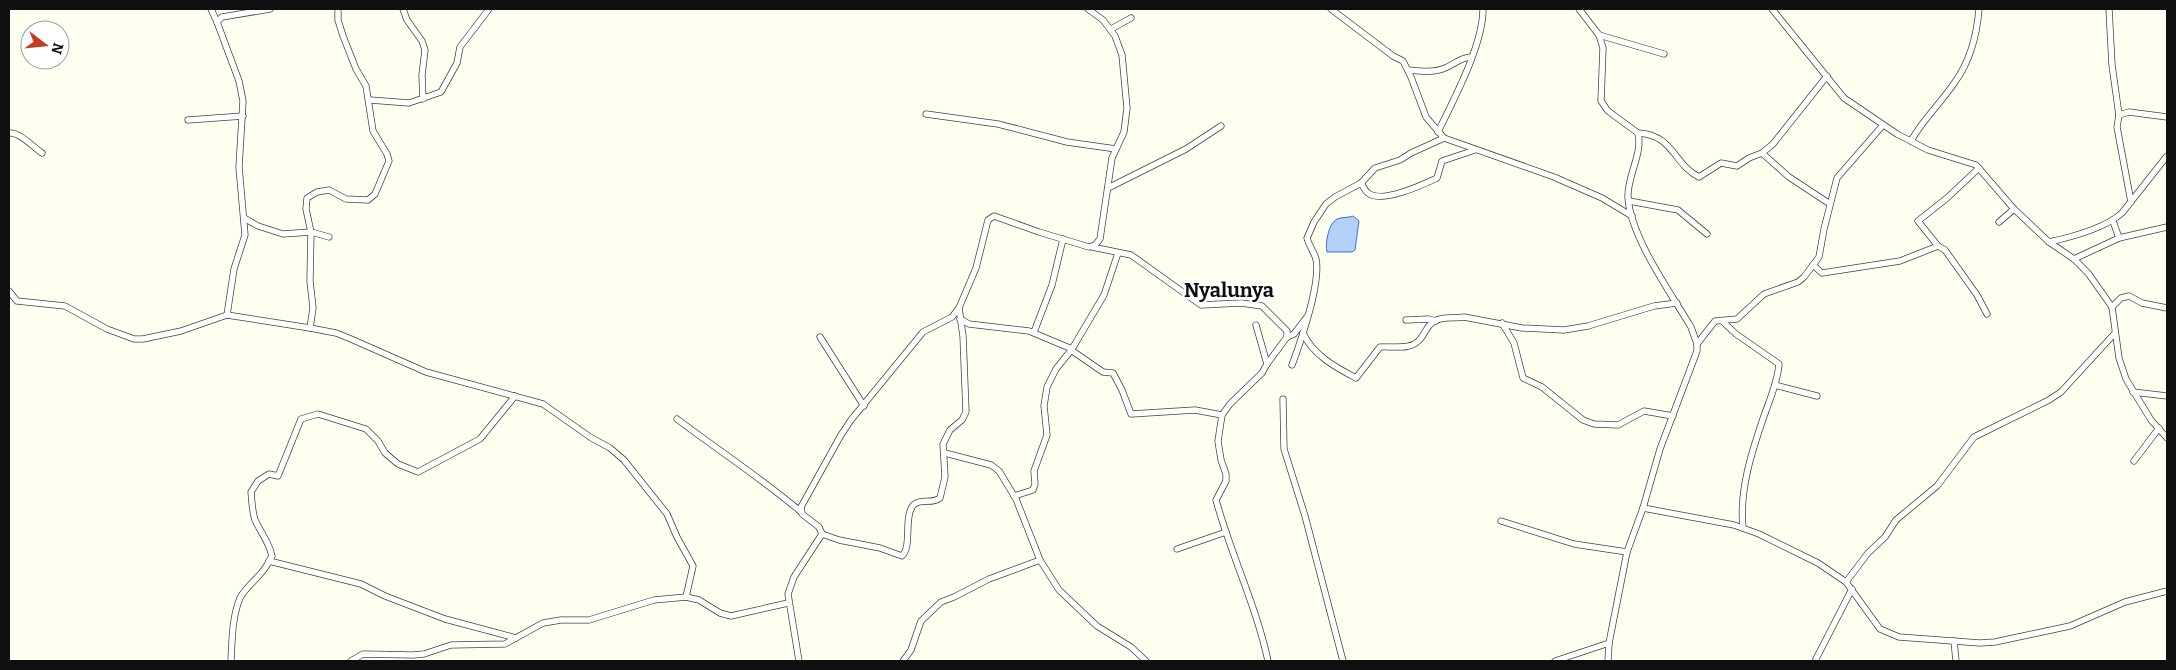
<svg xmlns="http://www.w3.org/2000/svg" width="2176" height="670" font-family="Bitter,serif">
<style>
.water{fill:#b3d0f8;stroke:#3874d2}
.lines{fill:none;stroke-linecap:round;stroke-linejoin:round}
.minor-casing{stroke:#424242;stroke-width:7}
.minor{stroke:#fff;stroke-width:5.5}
.labels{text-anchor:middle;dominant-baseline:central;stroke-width:5;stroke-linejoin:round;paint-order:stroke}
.quarter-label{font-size:20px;font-weight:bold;fill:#0f0f0f;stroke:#fff}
</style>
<rect width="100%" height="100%" fill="#fffff0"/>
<!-- water -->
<path class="water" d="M 1353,216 L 1359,221 L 1355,250 L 1352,252 L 1327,252 C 1325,244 1328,224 1337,219 C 1342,217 1348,218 1353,216 Z"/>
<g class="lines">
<!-- minor casing -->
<g class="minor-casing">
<g id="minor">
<path d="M 211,9 L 217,22"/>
<path d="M 403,9 L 407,20 L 422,41 L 425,50 L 422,75 L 423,99"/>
<path d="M 1331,9 L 1393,56 L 1403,61 L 1411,77 L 1426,117 L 1444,138 L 1554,177 L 1602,198 L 1632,216"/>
<path d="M 1579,9 L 1599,35 L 1603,48 L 1601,101 L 1608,111 L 1638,133 C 1643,154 1627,176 1628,197 C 1630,236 1670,292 1691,327 L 1697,344 L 1697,351 L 1660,449 L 1643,508 L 1627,552 L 1609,643 L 1608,661"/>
<path d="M 1772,9 L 1844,98 L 1897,134 L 1928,150 L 1976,165 L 2014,209 L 2049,242 L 2074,259 L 2088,273 L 2112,307 L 2119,358 L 2126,379 L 2151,420 L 2167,438"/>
<path d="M 2109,9 L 2112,65 L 2119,115 L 2117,127 L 2131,202"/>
<path d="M 1111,29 L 1131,18"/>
<path d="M 1599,35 L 1664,54"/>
<path d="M 1408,70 C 1419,71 1434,73 1445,68 C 1455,64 1459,58 1471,57"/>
<path d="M 370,100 L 409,103 L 441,92 L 457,63 L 460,47 L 489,9"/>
<path d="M 926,114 L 998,124 L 1067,142 L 1116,149"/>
<path d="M 2119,115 L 2129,112 L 2167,117"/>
<path d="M 188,120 L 243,116"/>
<path d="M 1438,132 C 1454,99 1483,45 1483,9"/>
<path d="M 9,133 C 20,132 33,147 42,153"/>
<path d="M 1638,133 C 1674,135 1673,164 1699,177 L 1721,163 L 1737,166 L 1749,158 L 1762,153 L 1789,177 L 1830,204"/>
<path d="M 1911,141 C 1923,119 1941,103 1955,82 C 1970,61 1977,34 1979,9"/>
<path d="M 1762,153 L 1773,144 L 1827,76"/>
<path d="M 1979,168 L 1947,198 L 1918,221 L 1938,246 L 1945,250 L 1977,295 L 1987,314"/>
<path d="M 1361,183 C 1363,186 1365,191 1368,193 C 1382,204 1422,185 1437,178 L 1442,161 L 1475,150"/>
<path d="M 1108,188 L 1186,149 L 1221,126"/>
<path d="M 1629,201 L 1678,210 L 1707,234"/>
<path d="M 244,218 L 258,226 L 283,234 L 311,232 L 329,237"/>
<path d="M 2113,221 L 2119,238"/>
<path d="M 1999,222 L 2014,209"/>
<path d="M 2049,242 C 2072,237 2105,228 2122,213 L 2167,156"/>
<path d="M 1092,247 L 1131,255 L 1201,305 L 1241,303 L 1262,306 L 1287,331 L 1287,337"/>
<path d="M 2074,259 L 2119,238 L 2167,227"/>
<path d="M 1813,265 L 1822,273 L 1900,261 L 1938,246"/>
<path d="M 9,291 L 17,301 L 65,306 L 107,329 L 134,339 L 143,339 L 181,331 L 227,315 L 310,328 L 336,333 L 351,339 L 426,372 L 543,404 L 590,437 L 610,448 L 624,460 L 667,514 L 677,537 L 693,566 L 686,597"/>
<path d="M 2112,307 L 2121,298 L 2129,296 L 2142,303 L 2167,308"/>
<path d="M 227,315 L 234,269 L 245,235 L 239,167 L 243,101 L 239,81 L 217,22 L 222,17 L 270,9"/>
<path d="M 960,319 L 969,324 L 1029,331 L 1072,349"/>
<path d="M 1406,320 L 1429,319 L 1436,321"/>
<path d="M 1722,321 L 1736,334 L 1779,364 C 1778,381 1770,399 1764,416 C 1752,451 1739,490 1743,528"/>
<path d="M 1502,323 L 1514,343 L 1523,378 L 1542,387 L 1583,420 L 1594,424 L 1618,425 L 1644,411 L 1673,416"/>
<path d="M 1256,325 L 1267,364"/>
<path d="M 310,328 L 313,308 L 310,281 L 311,232 L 306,209 L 307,198 L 317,192 L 329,190 L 346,199 L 368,200 L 375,194 L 389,161 L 387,154 L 373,131 L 366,86 L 356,69 L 343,36 L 338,20 L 338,9"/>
<path d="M 1034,332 L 1052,285 L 1063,239"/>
<path d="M 1303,333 C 1313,355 1335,367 1356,378 L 1380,347 C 1394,346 1412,351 1421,338 C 1425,333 1427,326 1433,322 C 1441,316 1454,319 1464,317 L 1522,328 L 1564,330 L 1588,326 L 1654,306 L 1677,303"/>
<path d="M 820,337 L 864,406"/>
<path d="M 1697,344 L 1715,321 L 1737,319 L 1764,294 L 1798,282 L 1804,277 L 1819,257 L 1824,229 L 1837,178 L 1883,125"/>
<path d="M 1071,350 L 1103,372 L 1113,373 L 1122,390 L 1131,414 L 1195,410 L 1222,415"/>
<path d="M 1292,365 C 1301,341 1321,283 1316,259 C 1314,252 1309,246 1307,238 L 1314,222 L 1326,204 L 1335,197 L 1361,183 L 1375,168 L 1400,160 L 1411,153 L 1444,138"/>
<path d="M 1775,385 L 1817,396"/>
<path d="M 2133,392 L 2167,396"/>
<path d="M 1283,399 L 1284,449 L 1305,516 L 1343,661"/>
<path d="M 677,419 C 718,450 761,478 800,511"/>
<path d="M 945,453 L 991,465 L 999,471 L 1016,499 L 1040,560 L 1059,590 L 1097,626 L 1131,647 L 1146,661"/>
<path d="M 2134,461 L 2159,428"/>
<path d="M 1014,496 L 1033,490 L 1035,484 L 1034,471 L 1047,435 L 1044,406 L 1047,387 L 1056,369 L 1072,349 L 1104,295 L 1118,253"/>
<path d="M 1643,508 L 1734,525 L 1759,534 L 1818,563 L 1846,582 L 1880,629 L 1899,637 L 1980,643 L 1995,642 L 2070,626 L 2125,602 L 2167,591"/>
<path d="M 1501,521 L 1574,544 L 1627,552"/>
<path d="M 822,534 L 839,540 L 880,548 L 902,556 C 912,547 904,519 912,507 C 918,497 932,505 940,498 L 945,477 L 943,444 L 950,430 L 962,420 L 966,412 L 963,336 L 959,308"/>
<path d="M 1177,549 L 1226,532"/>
<path d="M 269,561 L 272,556 C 269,542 261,533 255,520 C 252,511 252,501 251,492 L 258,481 L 269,474 L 278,476 L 301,419 L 318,414 L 366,429 L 378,441 L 385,453 L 398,464 L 418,472 L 480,439 L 515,396"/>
<path d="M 1846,582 L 1868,553 L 1885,537 L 1896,520 L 1937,486 L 1974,437 L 2049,400 L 2061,392 L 2115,333"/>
<path d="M 1954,641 L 1956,661"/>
<path d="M 1816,659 L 1852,589"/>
<path d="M 231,661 C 232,641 232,617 240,598 C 247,584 263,576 269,561 L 361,584 L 385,596 L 445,619 L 516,638"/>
<path d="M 351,661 L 363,654 L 413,655 L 424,654 L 451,645 L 505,644 L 543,623 L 561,620 L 589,620 L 654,600 L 686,597 L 699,600 L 720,613 L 731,616 L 788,603"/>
<path d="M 799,661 L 788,594 L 794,577 L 822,534 L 819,527 L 802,514 L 801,507 L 841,435 L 851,420 L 923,332 L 952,317 L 959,308 L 976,268 L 988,220 L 994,216 L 1039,232 L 1089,247 L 1095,245 L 1100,239 L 1112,158 L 1124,132 L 1127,108 L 1122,55 L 1115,36 L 1103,20 L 1088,9"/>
<path d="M 903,661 L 911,650 L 921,621 L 941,602 L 954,597 L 989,579 L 1040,560"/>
<path d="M 1268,661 C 1256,605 1231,555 1216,500 L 1226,481 L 1226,474 L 1221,460 L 1218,441 L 1222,415 L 1230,404 L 1262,373 L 1267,364 L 1287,337 L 1294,334 L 1307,317"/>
<path d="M 1555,661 L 1609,643"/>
</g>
</g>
<!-- minor -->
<use href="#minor" class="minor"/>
</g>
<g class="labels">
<!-- quarter labels -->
<g class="quarter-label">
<text x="1229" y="290">Nyalunya</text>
</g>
</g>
<!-- border -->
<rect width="2176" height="670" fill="none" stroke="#0f0f0f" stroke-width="20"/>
<!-- north arrow -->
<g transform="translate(45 45) rotate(106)"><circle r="24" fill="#ffffff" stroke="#9f9f9f"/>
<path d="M0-4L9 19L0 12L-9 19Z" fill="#c43b21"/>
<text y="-8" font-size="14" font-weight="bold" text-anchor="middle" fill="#0f0f0f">N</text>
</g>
</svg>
